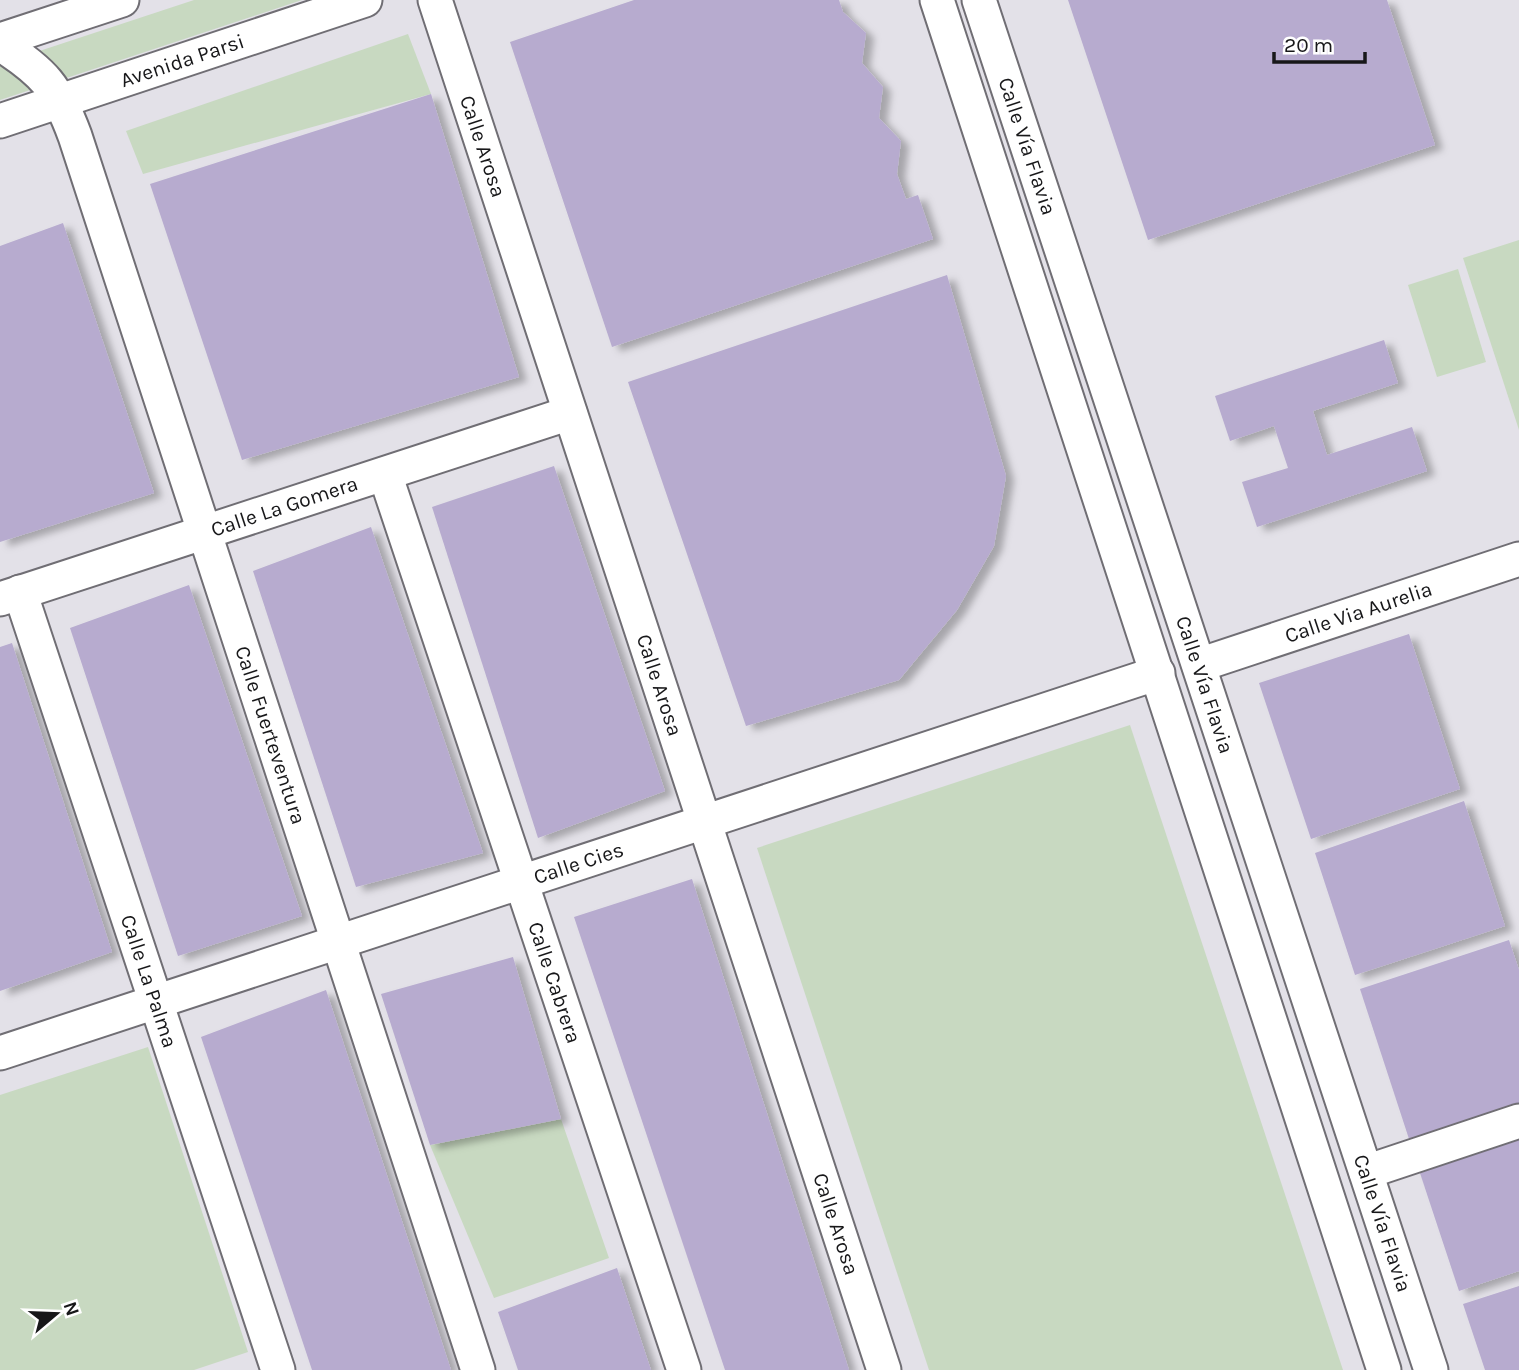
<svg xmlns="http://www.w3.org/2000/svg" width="1519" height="1370" font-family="Karla,sans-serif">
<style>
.green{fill:#c8d9c1}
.building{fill:#b7abcf;filter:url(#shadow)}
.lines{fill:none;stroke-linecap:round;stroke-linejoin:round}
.minor-casing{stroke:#706e74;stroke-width:37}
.minor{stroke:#fff;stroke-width:33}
.labels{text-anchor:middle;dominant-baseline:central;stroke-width:6;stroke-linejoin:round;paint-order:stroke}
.street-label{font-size:21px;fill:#171719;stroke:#fff}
</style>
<defs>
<filter id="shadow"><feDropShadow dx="8" dy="4.5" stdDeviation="3.5" flood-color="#0004"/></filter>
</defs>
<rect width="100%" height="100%" fill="#e3e1e8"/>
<!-- green -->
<g class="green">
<path d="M 194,0 L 302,0 L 0,100 L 0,64 Z"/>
<path d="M 408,34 L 431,94 L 143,174 L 126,131 Z"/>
<path d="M 1519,240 L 1519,430 L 1463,258 Z"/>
<path d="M 1458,269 L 1486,362 L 1437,377 L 1408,285 Z"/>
<path d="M 1130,725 L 1343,1370 L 929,1370 L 757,848 Z"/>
<path d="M 148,1047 L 248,1352 L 194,1370 L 0,1370 L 0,1095 Z"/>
<path d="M 561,1119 L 609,1258 L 494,1298 L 430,1145 Z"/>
</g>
<!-- building -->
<g class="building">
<path d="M 634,0 L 839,0 L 843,12 L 866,33 L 862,63 L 883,87 L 879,118 L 901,141 L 897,174 L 906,199 L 918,195 L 933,239 L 612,347 L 510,42 Z"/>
<path d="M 1068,0 L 1387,0 L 1435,145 L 1148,240 Z"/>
<path d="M 431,94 L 519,377 L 242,460 L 150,184 Z"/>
<path d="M 63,223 L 154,493 L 0,542 L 0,246 Z"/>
<path d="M 947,275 L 1006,476 L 994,546 L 957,610 L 899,680 L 746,726 L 628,382 Z"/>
<path d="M 1384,340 L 1398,383 L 1313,411 L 1327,455 L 1412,427 L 1427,471 L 1257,527 L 1242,482 L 1288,468 L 1274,426 L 1230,441 L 1215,396 Z"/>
<path d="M 554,466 L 665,791 L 538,838 L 432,507 Z"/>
<path d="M 371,527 L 483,853 L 356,887 L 253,571 Z"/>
<path d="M 189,585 L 302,916 L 178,956 L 70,628 Z"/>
<path d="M 1409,634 L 1460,789 L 1311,839 L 1259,683 Z"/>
<path d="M 12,643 L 112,952 L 0,991 L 0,647 Z"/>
<path d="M 1464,801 L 1505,926 L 1355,975 L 1315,853 Z"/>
<path d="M 692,879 L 849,1370 L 725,1370 L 574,917 Z"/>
<path d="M 1509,940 L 1519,970 L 1519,1105 L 1410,1142 L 1360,989 Z"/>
<path d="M 513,957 L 561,1119 L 430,1145 L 381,994 Z"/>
<path d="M 326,990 L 451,1370 L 312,1370 L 201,1037 Z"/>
<path d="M 1519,1134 L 1519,1271 L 1459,1291 L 1418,1167 Z"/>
<path d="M 617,1268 L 651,1370 L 518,1370 L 498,1312 Z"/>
<path d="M 1519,1286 L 1519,1370 L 1485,1370 L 1463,1304 Z"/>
</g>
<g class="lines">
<!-- minor casing -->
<g class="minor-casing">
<g id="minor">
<path id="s1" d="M 435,0 L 884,1370"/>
<path d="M 937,0 L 1384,1370"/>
<path id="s2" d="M 979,0 L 1431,1370"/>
<path d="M 0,40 L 122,0"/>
<path id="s3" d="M 0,44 C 44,72 57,87 75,136 L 478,1370"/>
<path id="s4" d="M 0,121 L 365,0"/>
<path id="s5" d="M 385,474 L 684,1370"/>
<path id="s6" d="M 20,592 L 278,1370"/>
<path id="s7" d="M 0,599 L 570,413"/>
<path id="s8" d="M 1199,665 L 1519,559"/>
<path id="s9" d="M 0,1053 L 1158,673"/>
<path d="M 1366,1172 L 1519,1121"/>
</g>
</g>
<!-- minor -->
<use href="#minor" class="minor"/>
</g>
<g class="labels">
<!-- street labels -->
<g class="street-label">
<text stroke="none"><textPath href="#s4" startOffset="192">Avenida Parsi</textPath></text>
<text stroke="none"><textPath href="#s1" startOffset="154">Calle Arosa</textPath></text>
<text stroke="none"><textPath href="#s2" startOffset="154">Calle Vía Flavia</textPath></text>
<text stroke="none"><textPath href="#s7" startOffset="299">Calle La Gomera</textPath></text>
<text stroke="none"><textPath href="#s8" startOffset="168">Calle Via Aurelia</textPath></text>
<text stroke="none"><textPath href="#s1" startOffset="721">Calle Arosa</textPath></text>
<text stroke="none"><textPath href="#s2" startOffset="721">Calle Vía Flavia</textPath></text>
<text stroke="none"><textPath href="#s3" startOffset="752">Calle Fuerteventura</textPath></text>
<text stroke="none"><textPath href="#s9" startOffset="609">Calle Cies</textPath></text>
<text stroke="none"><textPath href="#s6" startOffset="410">Calle La Palma</textPath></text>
<text stroke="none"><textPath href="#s5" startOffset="536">Calle Cabrera</textPath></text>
<text stroke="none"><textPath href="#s2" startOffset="1288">Calle Vía Flavia</textPath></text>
<text stroke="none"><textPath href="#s1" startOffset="1288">Calle Arosa</textPath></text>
</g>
</g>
<!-- north arrow -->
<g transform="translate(56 1314) rotate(71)" stroke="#ffffff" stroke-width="5" paint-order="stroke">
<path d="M0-5L12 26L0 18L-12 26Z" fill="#171719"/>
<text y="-10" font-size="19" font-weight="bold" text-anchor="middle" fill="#171719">N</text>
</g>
<!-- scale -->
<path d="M1274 52v10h91v-10" fill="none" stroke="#171719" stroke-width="3.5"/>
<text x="1284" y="52" font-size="21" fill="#171719" stroke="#ffffff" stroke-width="5" paint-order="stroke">20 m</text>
</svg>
